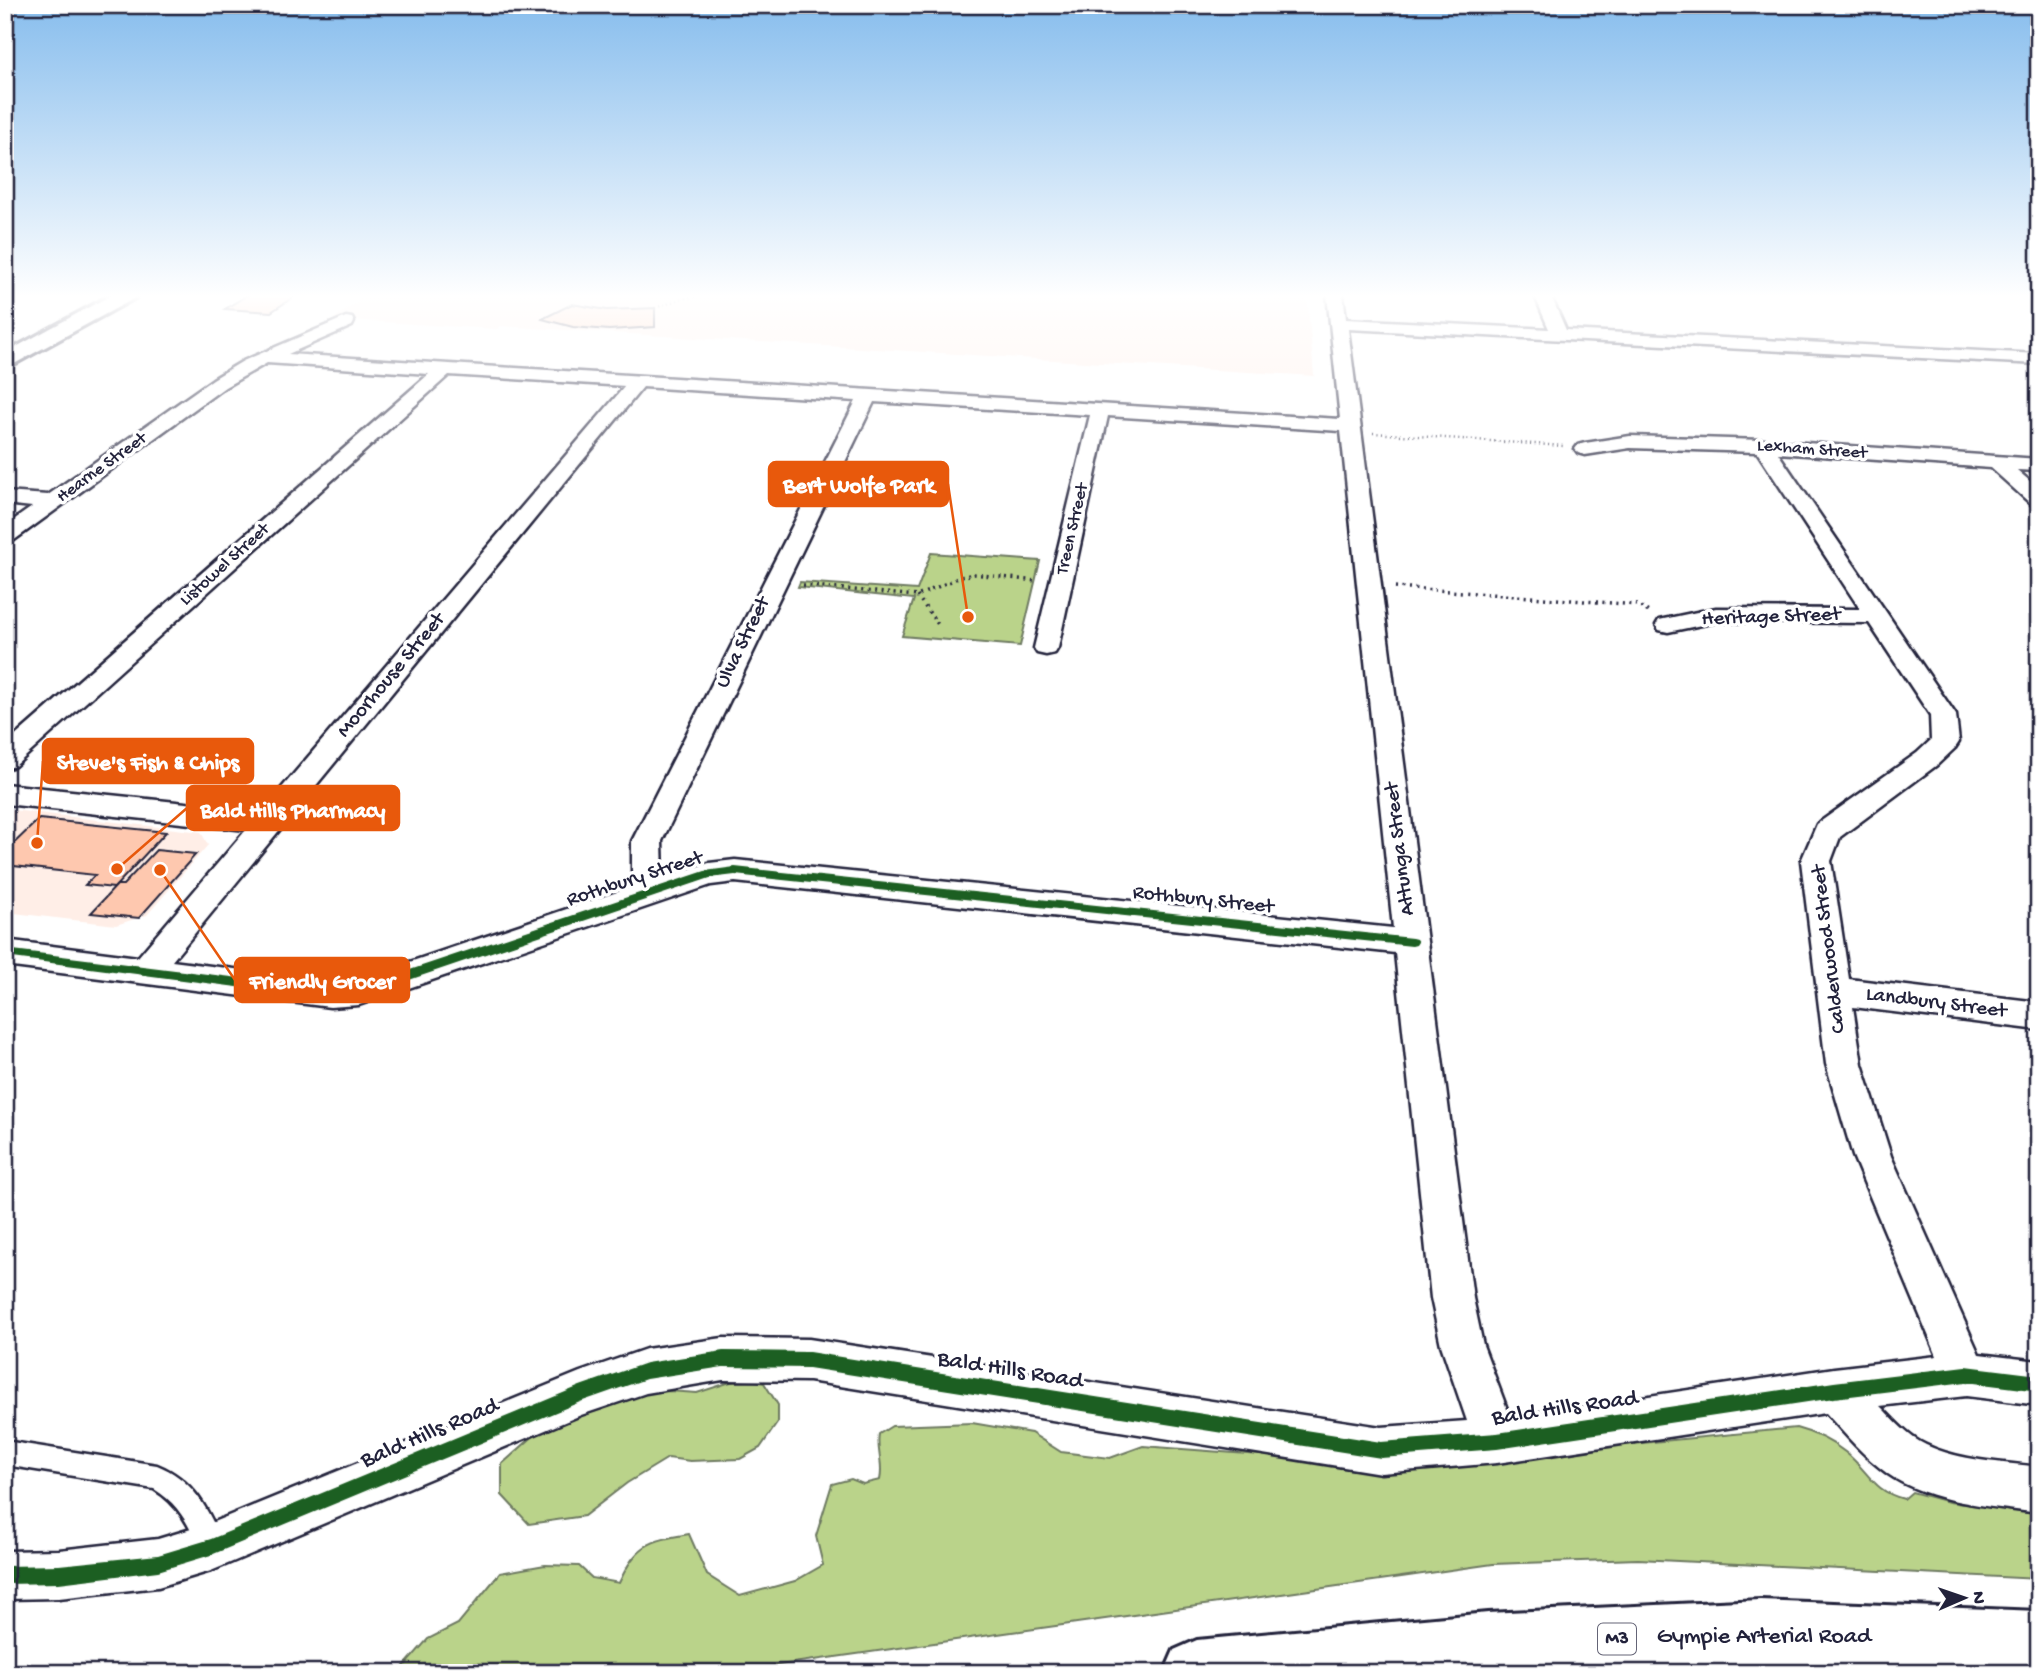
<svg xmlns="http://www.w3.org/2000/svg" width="2044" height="1678" font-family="'Gochi Hand',sans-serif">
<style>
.built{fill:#ffeee7}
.green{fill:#bad38a;stroke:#6e7a62;stroke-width:2}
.building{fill:#fec8af;stroke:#22223b;stroke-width:2}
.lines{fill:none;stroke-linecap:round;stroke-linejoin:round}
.lane-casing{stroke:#22223b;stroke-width:5}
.street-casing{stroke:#22223b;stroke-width:5}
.highway-casing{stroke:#22223b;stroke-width:6}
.path-far1{stroke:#22223b;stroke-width:2.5;stroke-dasharray:1 3.5;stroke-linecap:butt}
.path{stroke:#22223b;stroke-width:3.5;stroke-dasharray:2 4.5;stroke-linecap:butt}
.lane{fill:#fff;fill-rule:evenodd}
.street{fill:#fff;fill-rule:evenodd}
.highway{fill:#fff;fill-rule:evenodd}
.cycleway-casing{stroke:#fff;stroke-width:5}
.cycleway{fill:#1b5e20;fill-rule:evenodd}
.labels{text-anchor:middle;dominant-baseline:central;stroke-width:7;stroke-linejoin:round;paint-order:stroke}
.far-street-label{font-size:18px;fill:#22223b;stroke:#fff}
.shield{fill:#fff;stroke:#646476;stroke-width:2}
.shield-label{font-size:19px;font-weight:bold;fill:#22223b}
.street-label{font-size:21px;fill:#22223b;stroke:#fff}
.near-street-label{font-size:24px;fill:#22223b;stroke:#fff}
.leader{fill:none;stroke:#e8590c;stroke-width:2.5}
.callout-dot{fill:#e8590c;stroke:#fff;stroke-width:2.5}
.callout{fill:#e8590c;stroke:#e8590c;stroke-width:2.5}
.callout-label{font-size:23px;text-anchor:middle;font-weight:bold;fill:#fff}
</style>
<rect width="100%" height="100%" fill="#fff"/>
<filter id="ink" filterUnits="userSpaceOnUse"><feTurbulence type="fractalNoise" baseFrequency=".0143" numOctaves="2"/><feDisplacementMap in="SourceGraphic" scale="14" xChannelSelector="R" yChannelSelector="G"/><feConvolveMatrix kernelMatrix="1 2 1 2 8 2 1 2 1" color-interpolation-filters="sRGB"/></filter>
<g filter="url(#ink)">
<!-- built -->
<g class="built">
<path d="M 369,294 L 1307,294 L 1314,376 L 501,326 L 497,329 L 333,319 Z"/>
<path d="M 12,810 L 201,832 L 208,845 L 147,915 L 116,925 L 5,912 L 5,813 Z"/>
</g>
<!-- green -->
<g class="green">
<path d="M 931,553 L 1040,561 L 1020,646 L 902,636 L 914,599 L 798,587 L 800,582 L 917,590 Z"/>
<path d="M 743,1378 L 764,1383 L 778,1405 L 778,1422 L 760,1448 L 740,1459 L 690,1461 L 668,1458 L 627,1483 L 584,1516 L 529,1524 L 502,1495 L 502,1464 L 555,1417 L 631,1394 L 669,1391 L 697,1393 Z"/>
<path d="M 972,1423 L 1031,1433 L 1061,1452 L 1110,1458 L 1143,1446 L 1326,1460 L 1447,1462 L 1796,1428 C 1815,1433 1830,1440 1845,1452 C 1869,1471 1872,1491 1904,1499 L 1912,1492 L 1949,1502 L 2039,1514 L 2039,1579 L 1638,1559 L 1493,1564 L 723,1673 L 398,1673 L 428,1639 L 458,1624 L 500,1573 L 545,1565 L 579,1566 L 592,1578 L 619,1583 C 637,1544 648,1541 689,1534 L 707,1575 L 740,1596 L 795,1581 L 823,1565 L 816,1536 L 832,1484 L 851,1479 L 863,1484 L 880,1480 C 884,1463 876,1451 879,1434 L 892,1426 Z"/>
</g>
<!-- building -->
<g class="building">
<path d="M 249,294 L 298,294 L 271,312 L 225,309 Z"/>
<path d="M 572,304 L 607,310 L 655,308 L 655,327 L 609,330 L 573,327 L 542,319 Z"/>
<path d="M 39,819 L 166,832 L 114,888 L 85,885 L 95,875 L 5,865 L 5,852 Z"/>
<path d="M 156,850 L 196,854 L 139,918 L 91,913 L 117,885 L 123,885 Z"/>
</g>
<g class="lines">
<!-- lane casing -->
<g class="lane-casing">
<path id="lane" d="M 5,1441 L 157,1465 C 194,1480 208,1509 223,1544 L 219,1553 L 210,1557 L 201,1553 C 190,1526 179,1504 154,1489 L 5,1465 Z"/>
</g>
<!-- street casing -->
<g class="street-casing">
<path id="street" d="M 1327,294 L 1343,294 L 1346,319 L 1549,329 L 1534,294 L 1550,294 L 1566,330 L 2039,354 L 2039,364 L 1348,329 L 1473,1298 L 1483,1345 L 1510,1417 L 1834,1368 L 1937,1356 L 1853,1156 L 1826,1064 L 1801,861 L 1817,824 L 1917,753 L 1931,740 L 1930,715 L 1869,623 L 1716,622 L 1668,632 L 1659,630 L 1656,625 L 1659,620 L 1716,608 L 1860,609 L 1757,452 L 1630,448 L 1585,455 L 1578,453 L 1575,449 L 1578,445 L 1585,443 L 1630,436 L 1763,440 L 2039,459 L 2039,471 L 2017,470 L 2039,489 L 2039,507 L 2032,505 L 1991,468 L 1778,453 L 1956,715 L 1959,742 L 1955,748 L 1937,765 L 1840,837 L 1831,861 L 1849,979 L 2039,1002 L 2039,1030 L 1853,1007 L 1862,1064 L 1891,1156 L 1979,1354 L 2039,1361 L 2039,1405 L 1966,1396 L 1880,1406 C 1894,1420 1908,1437 1926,1445 C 1959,1461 2003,1462 2039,1467 L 2039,1513 C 1989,1506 1930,1503 1888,1474 C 1864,1457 1845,1434 1826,1413 L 1497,1463 L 1381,1473 L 809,1381 L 723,1380 L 646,1393 L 581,1415 L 211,1571 L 158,1587 L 59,1598 L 5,1599 L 5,1551 L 59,1550 L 158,1539 L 211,1523 L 580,1372 L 646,1349 L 723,1338 L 809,1339 L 1381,1427 L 1467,1421 L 1441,1345 L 1431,1298 L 1395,953 L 735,882 L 711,885 L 359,1005 L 330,1007 L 5,966 L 5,940 L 138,957 L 246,830 L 5,804 L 5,784 L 262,811 L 625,386 L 449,375 L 15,766 L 5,769 L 5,745 L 429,374 L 267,363 L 225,387 L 13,541 L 5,543 L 5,526 L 32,507 L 5,504 L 5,492 L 48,495 L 213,379 L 243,361 L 346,317 L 352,318 L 354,322 L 352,326 L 288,354 L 1340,419 ZM 643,387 L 856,401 L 632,841 L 632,887 L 359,979 L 330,981 L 172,961 ZM 874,402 L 1090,415 L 1034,648 L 1037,653 L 1046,655 L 1055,653 L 1058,648 L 1108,416 L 1341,431 L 1393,928 L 735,860 L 709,863 L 663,877 L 662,841 Z"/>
</g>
<!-- highway casing -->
<g class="highway-casing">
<g id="highway">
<path d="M 113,294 L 138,294 L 135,298 L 5,369 L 5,353 Z"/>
<path d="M 1760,1600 L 2039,1611 L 2039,1673 L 1760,1664 L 1585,1673 L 1164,1673 L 1174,1650 L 1197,1640 L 1488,1613 Z"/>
</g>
</g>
<!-- path-far1 -->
<g class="path-far1">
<path d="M 655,308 L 681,299 L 711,294"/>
<path d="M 1373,433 L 1564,446"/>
</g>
<!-- path -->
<g class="path">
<path d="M 803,585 L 917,596 L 960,577 L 974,574 L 1037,581"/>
<path d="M 1395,587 L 1638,605 L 1650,613"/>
<path d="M 917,596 L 940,627"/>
</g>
<!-- lane -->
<use href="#lane" class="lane"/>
<!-- street -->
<use href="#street" class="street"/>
<!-- highway -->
<use href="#highway" class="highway"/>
<!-- cycleway casing -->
<g class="cycleway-casing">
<g id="cycleway">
<path d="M 735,867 L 1412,938 L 1416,939 L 1418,942 L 1416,945 L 1412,946 L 735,875 L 710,878 L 359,997 L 330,999 L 5,957 L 5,949 L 330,989 L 359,987 L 705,871 Z"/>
<path d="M 723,1351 L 809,1352 L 1381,1442 L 1497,1433 L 1834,1382 L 1966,1366 L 2039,1375 L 2039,1391 L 1966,1382 L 1834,1398 L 1497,1449 L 1381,1458 L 809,1368 L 723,1367 L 646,1379 L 580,1402 L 211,1555 L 158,1571 L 59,1583 L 5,1584 L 5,1566 L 59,1565 L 158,1555 L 211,1539 L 580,1386 L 646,1363 Z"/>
</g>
</g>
<!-- cycleway -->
<use href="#cycleway" class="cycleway"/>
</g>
</g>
<!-- sky -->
<linearGradient id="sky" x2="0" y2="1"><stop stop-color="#87bded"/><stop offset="0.56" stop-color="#fff"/><stop offset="1" stop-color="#fff" stop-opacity="0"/></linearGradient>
<rect width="2044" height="529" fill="url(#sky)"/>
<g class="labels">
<!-- far-street labels -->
<g class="far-street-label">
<text transform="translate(1812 450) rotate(4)">Lexham Street</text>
<text transform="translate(102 468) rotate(-36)">Hearne Street</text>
<text transform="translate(1073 529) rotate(-77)">Treen Street</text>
<text transform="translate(225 565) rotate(-42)">Listowel Street</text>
</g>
<!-- shield labels -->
<rect class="shield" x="1598" y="1623.5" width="38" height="31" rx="5"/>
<g class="shield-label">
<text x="1617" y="1639">M3</text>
</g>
<!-- street labels -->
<g class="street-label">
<text transform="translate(1771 618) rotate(-2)">Heritage Street</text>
<text transform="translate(744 643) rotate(-64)">Ulva Street</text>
<text transform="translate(392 676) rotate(-50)">Moorhouse Street</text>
<text transform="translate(1401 849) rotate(-97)">Attunga Street</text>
<text transform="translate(635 880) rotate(-18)">Rothbury Street</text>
<text transform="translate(1203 901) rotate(6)">Rothbury Street</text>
<text transform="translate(1830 949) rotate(-97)">Calderwood Street</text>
<text transform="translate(1936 1004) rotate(7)">Landbury Street</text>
</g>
<!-- near-street labels -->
<g class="near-street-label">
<text transform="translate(1010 1371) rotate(9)">Bald Hills Road</text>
<text transform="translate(1565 1409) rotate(-8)">Bald Hills Road</text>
<text transform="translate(430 1434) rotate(-23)">Bald Hills Road</text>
<text x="1764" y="1637">Gympie Arterial Road</text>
</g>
</g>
<!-- callouts -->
<path class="leader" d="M968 617L948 484M37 843L43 761M117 869L187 808M160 870L235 980"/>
<g class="callout-dot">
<circle cx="968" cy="617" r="7"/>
<circle cx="37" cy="843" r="7"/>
<circle cx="117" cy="869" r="7"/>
<circle cx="160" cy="870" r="7"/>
</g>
<g class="callout">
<rect x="769" y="462" width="179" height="44" rx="7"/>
<rect x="43" y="739" width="210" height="44" rx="7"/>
<rect x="187" y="786" width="212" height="44" rx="7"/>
<rect x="235" y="958" width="174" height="44" rx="7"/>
</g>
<g class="callout-label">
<text x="859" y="492">Bert Wolfe Park</text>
<text x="148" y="769">Steve's Fish &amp; Chips</text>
<text x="293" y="817">Bald Hills Pharmacy</text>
<text x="322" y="988">Friendly Grocer</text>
</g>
<!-- margin -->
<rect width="2044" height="1678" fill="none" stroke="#fff" stroke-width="28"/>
<rect x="14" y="14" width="2016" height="1650" fill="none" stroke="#22223b" stroke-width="2.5" filter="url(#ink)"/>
<!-- north arrow -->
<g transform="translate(1964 1598) rotate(88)" stroke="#ffffff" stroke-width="5" paint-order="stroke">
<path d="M0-5L12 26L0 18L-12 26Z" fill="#22223b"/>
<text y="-10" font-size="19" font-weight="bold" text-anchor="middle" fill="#22223b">N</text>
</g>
</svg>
